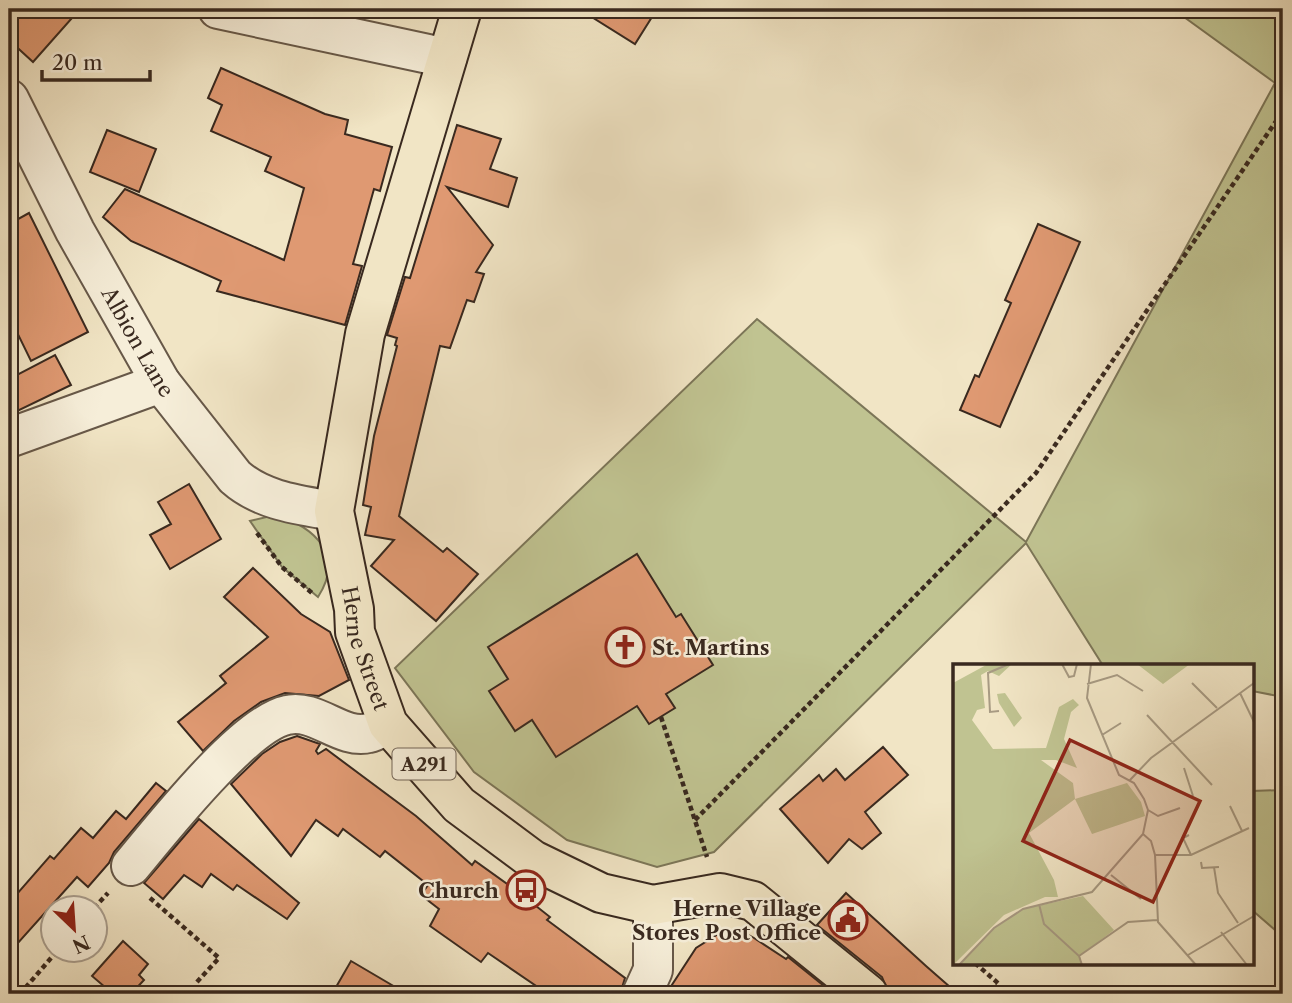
<svg xmlns="http://www.w3.org/2000/svg" width="1292" height="1003" font-family="'Libre Caslon Text',serif">
<style>
.green{fill:#c0c391;stroke:#7c7658;stroke-width:2}
.building{fill:#df9972;stroke:#39291f;stroke-width:2}
.lines{fill:none;stroke-linecap:round;stroke-linejoin:round}
.minor-casing{stroke:#675848;stroke-width:42}
.major-casing{stroke:#39291f;stroke-width:42}
.path{stroke:#39291f;stroke-width:4.5;stroke-dasharray:5 3.5;stroke-linecap:butt}
.minor{stroke:#f6eed9;stroke-width:38}
.major{stroke:#f1e5c5;stroke-width:38}
.labels{text-anchor:middle;dominant-baseline:central;stroke-width:5;stroke-linejoin:round;paint-order:stroke}
.shield{fill:#f6eed9;stroke:#726457;stroke-width:2}
.shield-label{font-size:19px;font-weight:bold;fill:#39291f}
.street-label{font-size:21px;fill:#39291f;stroke:#f6eed9}
.poi-label{font-size:21px;font-weight:bold;fill:#39291f;stroke:#f6eed9;text-anchor:end}
.inset-road{fill:none;stroke:#a79a83;stroke-width:2}
.view{fill:#8f2418;fill-opacity:0.15;stroke:#8f2418;stroke-width:3.5}
.inset-edge{fill:none;stroke:#39291f;stroke-width:3.5}
</style>
<rect width="100%" height="100%" fill="#f1e5c5"/>
<filter id="stains"><feTurbulence type="fractalNoise" baseFrequency=".00286" numOctaves="4"/><feColorMatrix values="0 0 0 0 .2 0 0 0 0 .09 0 0 0 0 .02 0 0 0 .5 -.17"/></filter>
<radialGradient id="worn" r=".72"><stop offset=".6" stop-color="#630" stop-opacity="0"/><stop offset="1" stop-color="#630" stop-opacity=".3"/></radialGradient>
<!-- green -->
<g class="green">
<path d="M 1173,9 L 1283,9 L 1283,697 L 1252,691 L 1252,665 L 1102,664 L 1026,543 L 714,852 L 657,867 L 567,840 L 474,772 L 395,668 L 757,319 L 1026,542 L 1275,83 Z"/>
<path d="M 275,515 C 315,527 345,555 318,597 L 282,567 L 250,521 Z"/>
<path d="M 1283,790 L 1283,937 L 1252,910 L 1252,791 Z"/>
</g>
<!-- building -->
<g class="building">
<path d="M 22,9 L 80,9 L 33,62 L 9,40 L 9,24 Z"/>
<path d="M 579,9 L 657,9 L 635,44 Z"/>
<path d="M 221,68 L 325,114 L 348,120 L 345,134 L 392,147 L 380,191 L 374,189 L 353,264 L 362,266 L 345,325 L 217,291 L 221,281 L 131,241 L 103,217 L 125,189 L 284,260 L 304,188 L 265,171 L 271,157 L 211,131 L 222,105 L 208,98 Z"/>
<path d="M 457,125 L 501,139 L 490,169 L 517,178 L 508,207 L 447,187 L 493,245 L 476,272 L 484,274 L 474,302 L 467,300 L 450,348 L 440,346 L 399,516 L 443,552 L 447,548 L 478,574 L 436,621 L 371,566 L 394,540 L 365,535 L 371,507 L 363,505 L 374,436 L 397,346 L 395,345 L 397,338 L 387,335 L 405,277 L 410,278 Z"/>
<path d="M 107,130 L 156,149 L 139,192 L 90,172 Z"/>
<path d="M 29,213 L 88,332 L 31,361 L 9,316 L 9,224 Z"/>
<path d="M 1038,224 L 1080,242 L 1000,427 L 960,410 L 975,375 L 979,377 L 1011,303 L 1005,300 Z"/>
<path d="M 55,355 L 71,385 L 9,415 L 9,379 Z"/>
<path d="M 189,484 L 221,539 L 170,569 L 150,535 L 171,524 L 158,502 Z"/>
<path d="M 637,554 L 676,617 L 681,614 L 713,665 L 666,694 L 675,708 L 649,724 L 637,706 L 556,757 L 532,720 L 515,731 L 489,691 L 508,679 L 488,647 Z"/>
<path d="M 253,568 L 301,614 L 330,632 L 349,680 L 319,696 L 285,693 L 261,702 L 234,721 L 203,751 L 178,722 L 226,683 L 220,676 L 268,637 L 224,597 Z"/>
<path d="M 297,736 L 320,744 L 316,751 L 318,754 L 326,749 L 416,816 L 472,865 L 475,861 L 517,891 L 550,917 L 547,920 L 625,978 L 620,994 L 548,994 L 488,953 L 481,962 L 430,926 L 439,909 L 421,895 L 428,885 L 385,851 L 380,857 L 343,829 L 338,836 L 316,820 L 291,856 L 231,784 L 262,754 L 280,742 Z"/>
<path d="M 883,747 L 908,775 L 865,812 L 881,833 L 862,849 L 849,839 L 828,863 L 780,809 L 819,775 L 823,781 L 836,769 L 845,780 Z"/>
<path d="M 156,783 L 166,791 L 114,852 L 109,863 L 88,887 L 77,877 L 9,953 L 9,903 L 50,856 L 54,859 L 81,828 L 93,838 L 116,811 L 126,819 Z"/>
<path d="M 199,819 L 299,903 L 287,919 L 237,885 L 233,890 L 211,874 L 202,887 L 184,875 L 163,899 L 144,883 Z"/>
<path d="M 846,893 L 926,966 L 958,994 L 889,994 L 882,977 L 817,925 Z"/>
<path d="M 723,931 L 745,933 L 754,938 L 786,959 L 788,957 L 834,994 L 666,994 L 696,948 Z"/>
<path d="M 123,941 L 148,964 L 139,975 L 144,980 L 131,994 L 113,994 L 92,976 Z"/>
<path d="M 351,961 L 407,994 L 332,994 Z"/>
</g>
<g class="lines">
<!-- minor casing -->
<g class="minor-casing">
<g id="minor">
<path d="M 218,9 L 447,58"/>
<path id="s1" d="M 9,99 L 75,231 L 161,383 L 235,477 C 262,501 299,505 334,511"/>
<path d="M 9,438 L 161,383"/>
<path d="M 131,866 C 161,830 244,724 287,715 C 316,708 341,740 369,733 C 375,732 382,727 388,724"/>
<path d="M 642,994 L 653,970 L 653,905"/>
</g>
</g>
<!-- major casing -->
<g class="major-casing">
<g id="major">
<path id="s2" d="M 462,9 L 365,334 L 334,511 L 354,609 L 355,632 L 388,724 L 459,805 L 533,860 L 601,893 L 653,905 L 720,893 L 753,901 L 868,994"/>
</g>
</g>
<!-- path -->
<g class="path">
<path d="M 257,533 L 282,567 L 312,593"/>
<path d="M 661,717 L 707,857"/>
<path d="M 695,820 L 1036,473 L 1283,111"/>
<path d="M 150,898 L 219,958 L 196,983"/>
<path d="M 94,908 L 108,893"/>
<path d="M 975,963 L 999,984 L 990,994"/>
<path d="M 20,994 L 58,950"/>
</g>
<!-- minor -->
<use href="#minor" class="minor"/>
<!-- major -->
<use href="#major" class="major"/>
</g>
<!-- icons -->
<defs>
<g id="church-ring" transform="scale(2.0125)"><circle r="9.5" fill="#f6eed9" stroke="#8f2418" stroke-width="1.5"/><path d="M-1.2-6h2.4v3.5h3.3v2.4h-3.3V6h-2.4V-.1h-3.3v-2.4h3.3Z" fill="#8f2418"/></g>
<g id="bus-ring" transform="scale(2.0125)"><circle r="9.5" fill="#f6eed9" stroke="#8f2418" stroke-width="1.5"/><path d="M-5-6H5V4H4V6H2V4H-2V6H-4V4H-5ZM-3.5-4V0h7V-4ZM-3.5 1.2v1.5H-2V1.2ZM2 1.2v1.5H3.5V1.2Z" fill="#8f2418"/></g>
<g id="civic-ring" transform="scale(2.0125)"><circle r="9.5" fill="#f6eed9" stroke="#8f2418" stroke-width="1.5"/><path d="M-.6-6.5H3V-4.5H.6V-3L4-1V1h2V6H-6V1h2V-1L-.6-3ZM-1.2 2.5V6h2.4V2.5Z" fill="#8f2418"/></g>
</defs>
<g fill-rule="evenodd">
<use href="#church-ring" x="625" y="647"/>
<use href="#bus-ring" x="526" y="890"/>
<use href="#civic-ring" x="848" y="920"/>
</g>
<g class="labels">
<!-- shield labels -->
<rect class="shield" x="392.5" y="748.5" width="63" height="31" rx="5"/>
<g class="shield-label">
<text x="424" y="764">A291</text>
</g>
<!-- street labels -->
<g class="street-label">
<text stroke="none"><textPath href="#s1" startOffset="275">Albion Lane</textPath></text>
<text stroke="none"><textPath href="#s2" startOffset="660">Herne Street</textPath></text>
</g>
<!-- poi labels -->
<g class="poi-label">
<text x="652" y="647" text-anchor="start">St. Martins</text>
<text x="499" y="890">Church</text>
<text x="821" y="908">Herne Village<tspan x="821" dy="24">Stores Post Office</tspan></text>
</g>
</g>
<!-- overview -->
<g transform="translate(953 664)">
<rect width="301" height="301" fill="#f1e5c5"/>
<path d="M 35,0 L 59,0 L 46,12 L 35,7 L 28,11 L 32,44 L 24,46 L 19,56 L 40,85 L 93,84 L 106,43 L 120,35 L 126,41 L 118,48 L 111,75 L 124,104 L 103,96 L 88,96 L 120,119 L 122,135 L 174,119 L 188,138 L 192,152 L 139,170 L 122,135 L 76,169 L 101,216 L 105,233 L 92,233 L 51,251 L 0,301 L 0,19 ZM 184,0 L 237,0 L 210,20 ZM 52,29 L 69,54 L 61,63 L 46,39 L 44,30 ZM 130,232 L 161,266 L 127,292 L 129,301 L 6,301 L 41,264 L 70,245 Z" fill="#c0c391"/>
<path class="inset-road" d="M 109,0 L 116,13 L 121,12 L 124,0M 239,19 L 264,44M 134,20 L 164,11 L 190,27M 287,29 L 301,58M 46,47 L 37,48 L 35,9 L 56,0M 194,51 L 259,121M 149,71 L 168,59M 231,104 L 240,132M 177,116 L 198,94 L 301,19M 277,142 L 289,167M 195,146 L 205,152 L 227,144M 190,170 L 198,177 L 202,191 L 205,258 L 243,301M 236,171 L 230,174 L 238,191M 202,191 L 238,191 L 296,164M 248,198 L 249,204 L 266,203M 261,203 L 265,229 L 285,259M 158,211 L 188,235M 86,240 L 91,260 L 126,292 L 129,301M 268,268 L 294,301M 235,291 L 301,252M 126,292 L 175,258 L 204,256M 6,301 L 41,264 L 70,245 L 139,228 L 190,170 L 195,146 L 191,135 L 181,119 L 166,111 L 134,34 L 138,0"/>
<path class="view" d="M 117,76 L 247,137 L 200,238 L 70,177 Z"/>
<rect width="301" height="301" class="inset-edge"/>
</g>
<!-- margin -->
<rect width="1292" height="1003" fill="none" stroke="#f1e5c5" stroke-width="35"/>
<rect x="10" y="10" width="1271" height="982" fill="none" stroke="#39291f" stroke-width="3.5"/>
<rect x="18" y="18" width="1257" height="968" fill="none" stroke="#39291f" stroke-width="2"/>
<!-- north arrow -->
<g transform="translate(74 929) rotate(155)"><circle r="33" fill="#f6eed9" stroke="#aa9f8f" stroke-width="2"/>
<path d="M0-5L12 26L0 18L-12 26Z" fill="#8f2418"/>
<text y="-10" font-size="19" font-weight="bold" text-anchor="middle" fill="#39291f">N</text>
</g>
<!-- scale -->
<path d="M42 70v10h108v-10" fill="none" stroke="#39291f" stroke-width="3.5"/>
<text x="52" y="70" font-size="21" fill="#39291f" stroke="#f6eed9" stroke-width="5" paint-order="stroke">20 m</text>
<rect width="100%" height="100%" filter="url(#stains)"/>
<rect width="100%" height="100%" fill="url(#worn)"/>
</svg>
